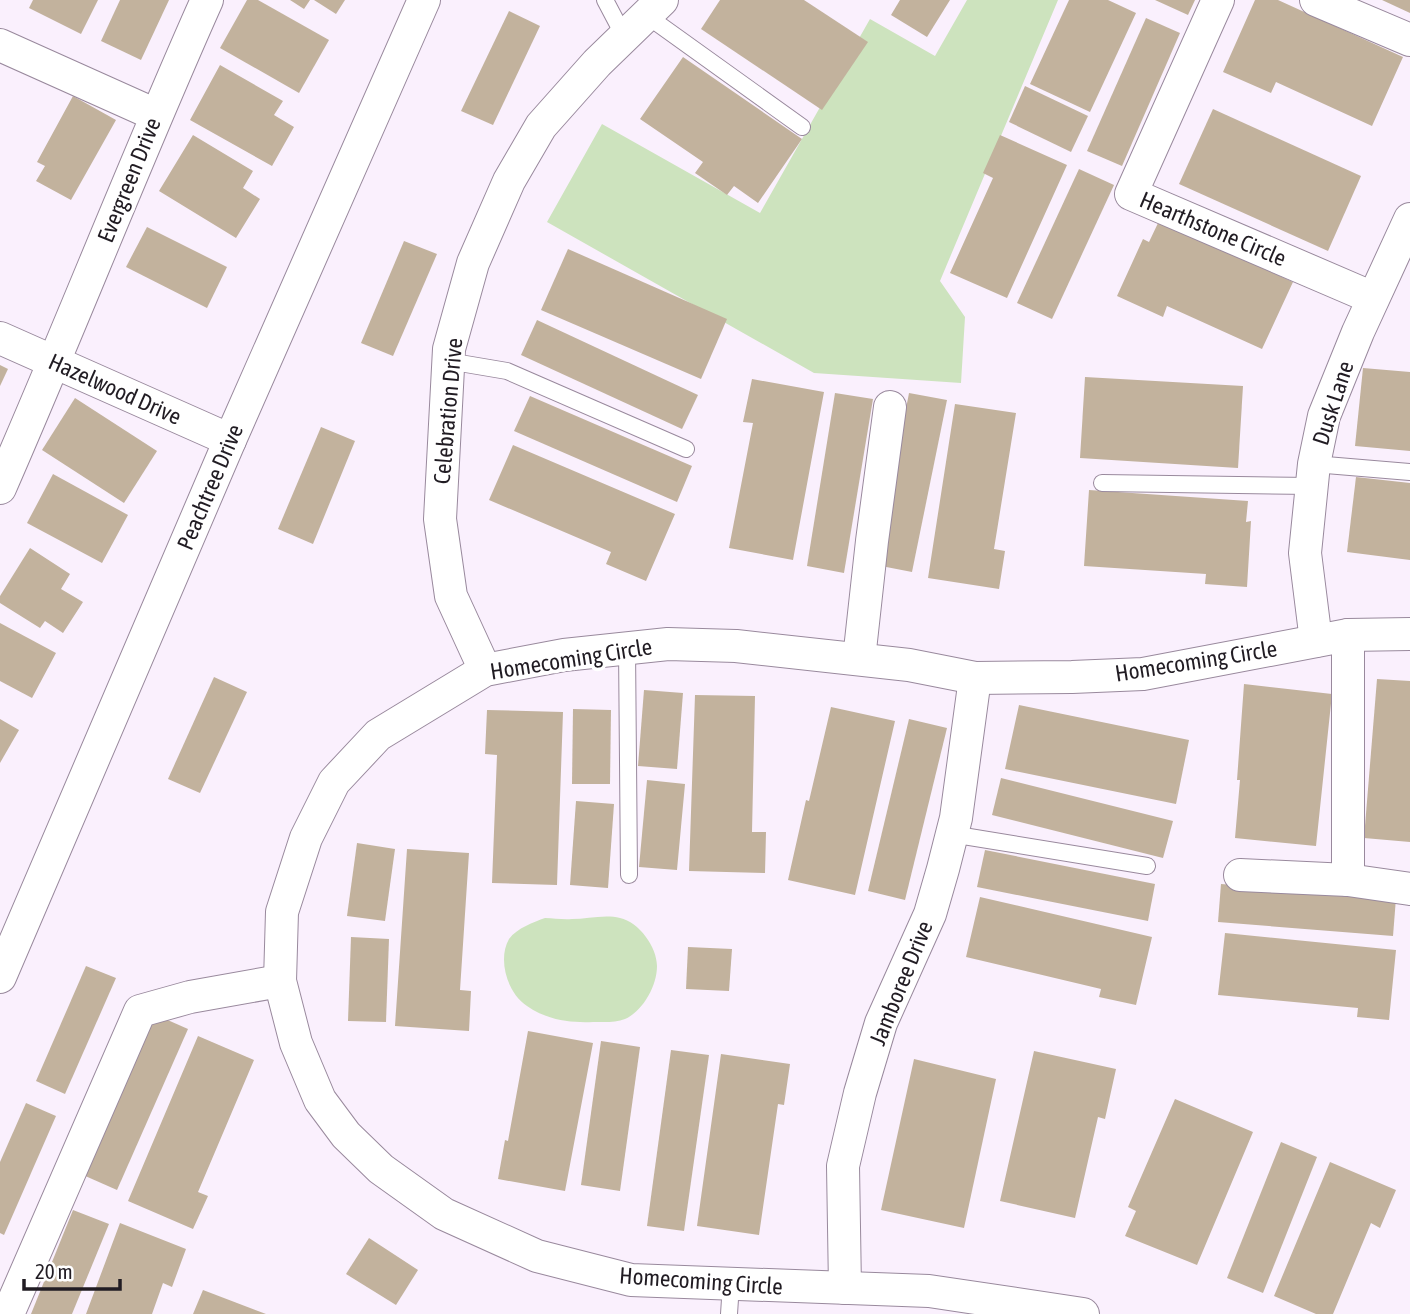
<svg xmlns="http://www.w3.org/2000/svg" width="1410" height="1314" font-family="'Asap Condensed',sans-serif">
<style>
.green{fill:#cde3be}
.building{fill:#c2b29d}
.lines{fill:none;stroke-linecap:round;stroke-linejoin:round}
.lane-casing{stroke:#99899d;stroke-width:18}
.street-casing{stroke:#99899d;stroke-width:34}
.lane{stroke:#fff;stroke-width:16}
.street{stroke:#fff;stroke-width:32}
.labels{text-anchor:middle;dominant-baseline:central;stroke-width:7;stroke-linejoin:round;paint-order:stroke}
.street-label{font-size:23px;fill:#211c23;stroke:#fff}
</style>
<rect width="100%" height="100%" fill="#faf0fd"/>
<!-- green -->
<g class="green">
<path d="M 967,0 L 1058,0 L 940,281 L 965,317 L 961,383 L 814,373 L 547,222 L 602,124 L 760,213 L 870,19 L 935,56 Z"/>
<path d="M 545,918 C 554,918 563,920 572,919 C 587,919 605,914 620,918 C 639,922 657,947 657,966 C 657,986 643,1011 625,1019 C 616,1023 603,1022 593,1022 C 570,1023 547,1020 527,1006 C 508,994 497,960 509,939 C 517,928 534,922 545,918 Z"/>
</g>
<!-- building -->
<g class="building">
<path d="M 33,0 L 98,0 L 81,34 L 29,8 Z"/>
<path d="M 120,0 L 169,0 L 141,60 L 101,41 Z"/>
<path d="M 247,0 L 258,0 L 329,40 L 299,93 L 220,48 Z"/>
<path d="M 290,0 L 310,0 L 304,9 Z"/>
<path d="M 314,0 L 345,0 L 336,14 Z"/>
<path d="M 720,0 L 804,0 L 868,42 L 822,110 L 701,29 Z"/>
<path d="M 900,0 L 950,0 L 927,37 L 891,15 Z"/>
<path d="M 1069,0 L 1108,0 L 1136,13 L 1090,112 L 1030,84 Z"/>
<path d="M 1155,0 L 1195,0 L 1188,15 Z"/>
<path d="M 1255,0 L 1278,0 L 1403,57 L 1372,126 L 1276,82 L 1271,93 L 1223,72 Z"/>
<path d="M 1382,0 L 1410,0 L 1410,13 Z"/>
<path d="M 509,11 L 540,26 L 493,125 L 461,111 Z"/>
<path d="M 1146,18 L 1180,33 L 1122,166 L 1087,151 Z"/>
<path d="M 683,57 L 802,139 L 758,203 L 734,186 L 727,195 L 695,173 L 703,162 L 640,119 Z"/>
<path d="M 220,65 L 283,101 L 274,115 L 294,127 L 272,166 L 190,120 Z"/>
<path d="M 1025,86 L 1088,116 L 1071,152 L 1009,122 Z"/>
<path d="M 73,96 L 116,120 L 71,200 L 36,181 L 45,166 L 37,162 Z"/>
<path d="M 1213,109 L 1361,176 L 1328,251 L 1179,184 Z"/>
<path d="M 193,135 L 253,171 L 243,188 L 260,199 L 236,238 L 159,191 Z"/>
<path d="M 1000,135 L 1067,165 L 1007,298 L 950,273 L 993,178 L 983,173 Z"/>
<path d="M 1079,169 L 1114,185 L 1052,319 L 1017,303 Z"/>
<path d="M 1159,221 L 1293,282 L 1262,349 L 1167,306 L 1163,317 L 1117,296 L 1143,239 L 1149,242 Z"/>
<path d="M 147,227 L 227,267 L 207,308 L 126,267 Z"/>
<path d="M 404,241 L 437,254 L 393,356 L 361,343 Z"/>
<path d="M 568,249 L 727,319 L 701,379 L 541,310 Z"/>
<path d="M 537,320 L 698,395 L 682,429 L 521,355 Z"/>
<path d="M 0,365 L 8,369 L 0,386 Z"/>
<path d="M 1363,368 L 1410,372 L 1410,451 L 1355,446 Z"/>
<path d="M 1085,377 L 1243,386 L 1238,468 L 1080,458 Z"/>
<path d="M 752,379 L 824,392 L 793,560 L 729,548 L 753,423 L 743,422 Z"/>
<path d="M 835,393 L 873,399 L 844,573 L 807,566 Z"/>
<path d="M 909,393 L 947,400 L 912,572 L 876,565 Z"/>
<path d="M 530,396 L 692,466 L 677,502 L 514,431 Z"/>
<path d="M 75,398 L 157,451 L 124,503 L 42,450 Z"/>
<path d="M 955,404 L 1016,413 L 994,549 L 1005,551 L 999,589 L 928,578 Z"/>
<path d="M 321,427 L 355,441 L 313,544 L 278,529 Z"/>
<path d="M 513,445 L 675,514 L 646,581 L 606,564 L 611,552 L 489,500 Z"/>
<path d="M 53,474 L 128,515 L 102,563 L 27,523 Z"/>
<path d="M 1356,477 L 1410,483 L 1410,560 L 1347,552 Z"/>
<path d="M 1089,490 L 1248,501 L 1246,522 L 1251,521 L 1247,587 L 1205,584 L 1206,574 L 1084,566 Z"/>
<path d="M 30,548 L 70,574 L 61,589 L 83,602 L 63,633 L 45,621 L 40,628 L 0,603 L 0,596 Z"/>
<path d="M 0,623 L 56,653 L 32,698 L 0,681 Z"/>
<path d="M 214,677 L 247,692 L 200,793 L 168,779 Z"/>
<path d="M 1377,679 L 1410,681 L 1410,842 L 1364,838 Z"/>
<path d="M 1244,684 L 1332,694 L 1316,846 L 1235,838 L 1240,780 L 1237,780 Z"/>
<path d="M 644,690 L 683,693 L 677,769 L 638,766 Z"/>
<path d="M 695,695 L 755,696 L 752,832 L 766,832 L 765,873 L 689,871 Z"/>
<path d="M 1019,705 L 1189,740 L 1176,804 L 1005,769 Z"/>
<path d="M 831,707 L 895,721 L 855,895 L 788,880 L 806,800 L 809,801 Z"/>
<path d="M 573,709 L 611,710 L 610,784 L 572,784 Z"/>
<path d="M 487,710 L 563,712 L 557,885 L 492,883 L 497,755 L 485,754 Z"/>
<path d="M 0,719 L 19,730 L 0,763 Z"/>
<path d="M 909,719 L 947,728 L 905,900 L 868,891 Z"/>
<path d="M 1001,778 L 1173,821 L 1163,858 L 992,815 Z"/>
<path d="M 647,780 L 685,784 L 677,870 L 639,867 Z"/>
<path d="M 576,801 L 614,804 L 608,888 L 570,885 Z"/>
<path d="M 357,843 L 395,849 L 385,921 L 347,916 Z"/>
<path d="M 407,849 L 469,853 L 460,990 L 471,991 L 469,1031 L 395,1026 Z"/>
<path d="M 985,850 L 1155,884 L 1148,921 L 977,887 Z"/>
<path d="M 1221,884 L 1396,898 L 1393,936 L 1218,922 Z"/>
<path d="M 980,897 L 1152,937 L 1136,1005 L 1099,997 L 1101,989 L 966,957 Z"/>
<path d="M 1225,933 L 1396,950 L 1389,1020 L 1357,1017 L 1358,1008 L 1218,995 Z"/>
<path d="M 351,937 L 389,939 L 386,1022 L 348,1021 Z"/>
<path d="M 688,947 L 732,949 L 729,991 L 686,989 Z"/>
<path d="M 86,966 L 116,978 L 65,1094 L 36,1081 Z"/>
<path d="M 154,1014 L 188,1029 L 117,1190 L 83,1175 Z"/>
<path d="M 528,1031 L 593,1043 L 565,1191 L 498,1179 L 505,1140 L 508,1141 Z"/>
<path d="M 198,1036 L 254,1060 L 198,1192 L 208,1196 L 193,1229 L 128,1201 Z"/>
<path d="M 601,1041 L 640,1047 L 620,1191 L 581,1185 Z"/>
<path d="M 671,1050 L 709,1055 L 684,1231 L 647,1226 Z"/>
<path d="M 1034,1051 L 1116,1069 L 1105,1119 L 1098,1117 L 1075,1218 L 1000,1201 Z"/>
<path d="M 721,1054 L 790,1064 L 784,1105 L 778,1104 L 759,1235 L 697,1226 Z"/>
<path d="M 914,1059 L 996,1079 L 964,1228 L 881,1210 Z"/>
<path d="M 1175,1099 L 1253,1132 L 1197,1265 L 1125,1236 L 1136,1211 L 1128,1207 Z"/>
<path d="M 26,1103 L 56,1116 L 4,1235 L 0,1233 L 0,1162 Z"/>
<path d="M 1281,1142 L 1317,1157 L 1263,1293 L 1227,1278 Z"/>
<path d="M 1330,1162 L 1396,1190 L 1380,1228 L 1371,1223 L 1333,1314 L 1316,1314 L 1274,1296 Z"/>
<path d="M 73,1210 L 109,1224 L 72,1314 L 31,1314 Z"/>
<path d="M 120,1223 L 186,1249 L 172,1287 L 163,1283 L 152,1314 L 86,1314 Z"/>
<path d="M 369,1238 L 418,1270 L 396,1305 L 346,1274 Z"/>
<path d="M 203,1290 L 266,1314 L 193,1314 Z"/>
</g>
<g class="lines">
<!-- lane casing -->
<g class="lane-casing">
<g id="lane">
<path d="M 605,0 L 624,36"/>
<path d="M 646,15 L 802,127"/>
<path d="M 448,361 L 507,371 L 686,449"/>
<path d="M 1314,464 L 1410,472"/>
<path d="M 1102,483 L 1312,486"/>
<path d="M 627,647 L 629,875"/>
<path d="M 951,834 L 1147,866"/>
<path d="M 729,1314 L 731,1284"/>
</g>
</g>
<!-- street casing -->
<g class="street-casing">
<g id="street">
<path d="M 1218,0 L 1131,194 L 1373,298"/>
<path d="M 1316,0 L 1410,40"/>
<path d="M 0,45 L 156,115"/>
<path d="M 0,338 L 230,440"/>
<path d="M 0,488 C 71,326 135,161 207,0"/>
<path d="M 1316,641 L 1305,553 L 1314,464 L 1324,416 L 1358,332 L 1410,219"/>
<path d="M 859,659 L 872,541 L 890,407"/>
<path d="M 485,670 L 451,596 L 440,519 L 449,349 L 473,263 L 509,181 L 541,126 L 597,63 L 662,0"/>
<path d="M 1240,875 L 1348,880 L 1410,889"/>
<path d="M 1348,880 L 1348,635"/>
<path d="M 0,977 L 230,440 L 424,0"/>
<path d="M 845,1288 L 843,1166 L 860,1093 L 881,1023 L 930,914 L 943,869 L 956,818 L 975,678"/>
<path d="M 8,1314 L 140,1011 L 190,997 L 280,981"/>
<path d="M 1083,1314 L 929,1291 L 631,1280 L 537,1256 L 444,1214 L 381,1169 L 346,1135 L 320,1100 L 296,1043 L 280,981 L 282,912 L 306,838 L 334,782 L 378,735 L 485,670 L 564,655 L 668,644 L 736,646 L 909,665 L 975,678 L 1072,677 L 1143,674 L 1348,635 L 1410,634"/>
</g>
</g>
<!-- lane -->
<use href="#lane" class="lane"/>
<!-- street -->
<use href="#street" class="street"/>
</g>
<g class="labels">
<!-- street labels -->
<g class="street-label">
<text transform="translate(129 180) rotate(-68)">Evergreen Drive</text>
<text transform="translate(1213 229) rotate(23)">Hearthstone Circle</text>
<text transform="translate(115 389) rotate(24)">Hazelwood Drive</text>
<text transform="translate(1333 403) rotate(-72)">Dusk Lane</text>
<text transform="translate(448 411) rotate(-85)">Celebration Drive</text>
<text transform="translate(210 487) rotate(-67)">Peachtree Drive</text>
<text transform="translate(571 659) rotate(-9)">Homecoming Circle</text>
<text transform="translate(1196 661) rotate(-9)">Homecoming Circle</text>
<text transform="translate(901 983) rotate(-68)">Jamboree Drive</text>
<text transform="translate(701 1281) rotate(4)">Homecoming Circle</text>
</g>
</g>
<!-- scale -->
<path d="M24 1279v10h96v-10" fill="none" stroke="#211c23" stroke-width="3.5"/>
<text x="35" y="1279" font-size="21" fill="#211c23" stroke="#ffffff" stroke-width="5" paint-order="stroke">20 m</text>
</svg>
